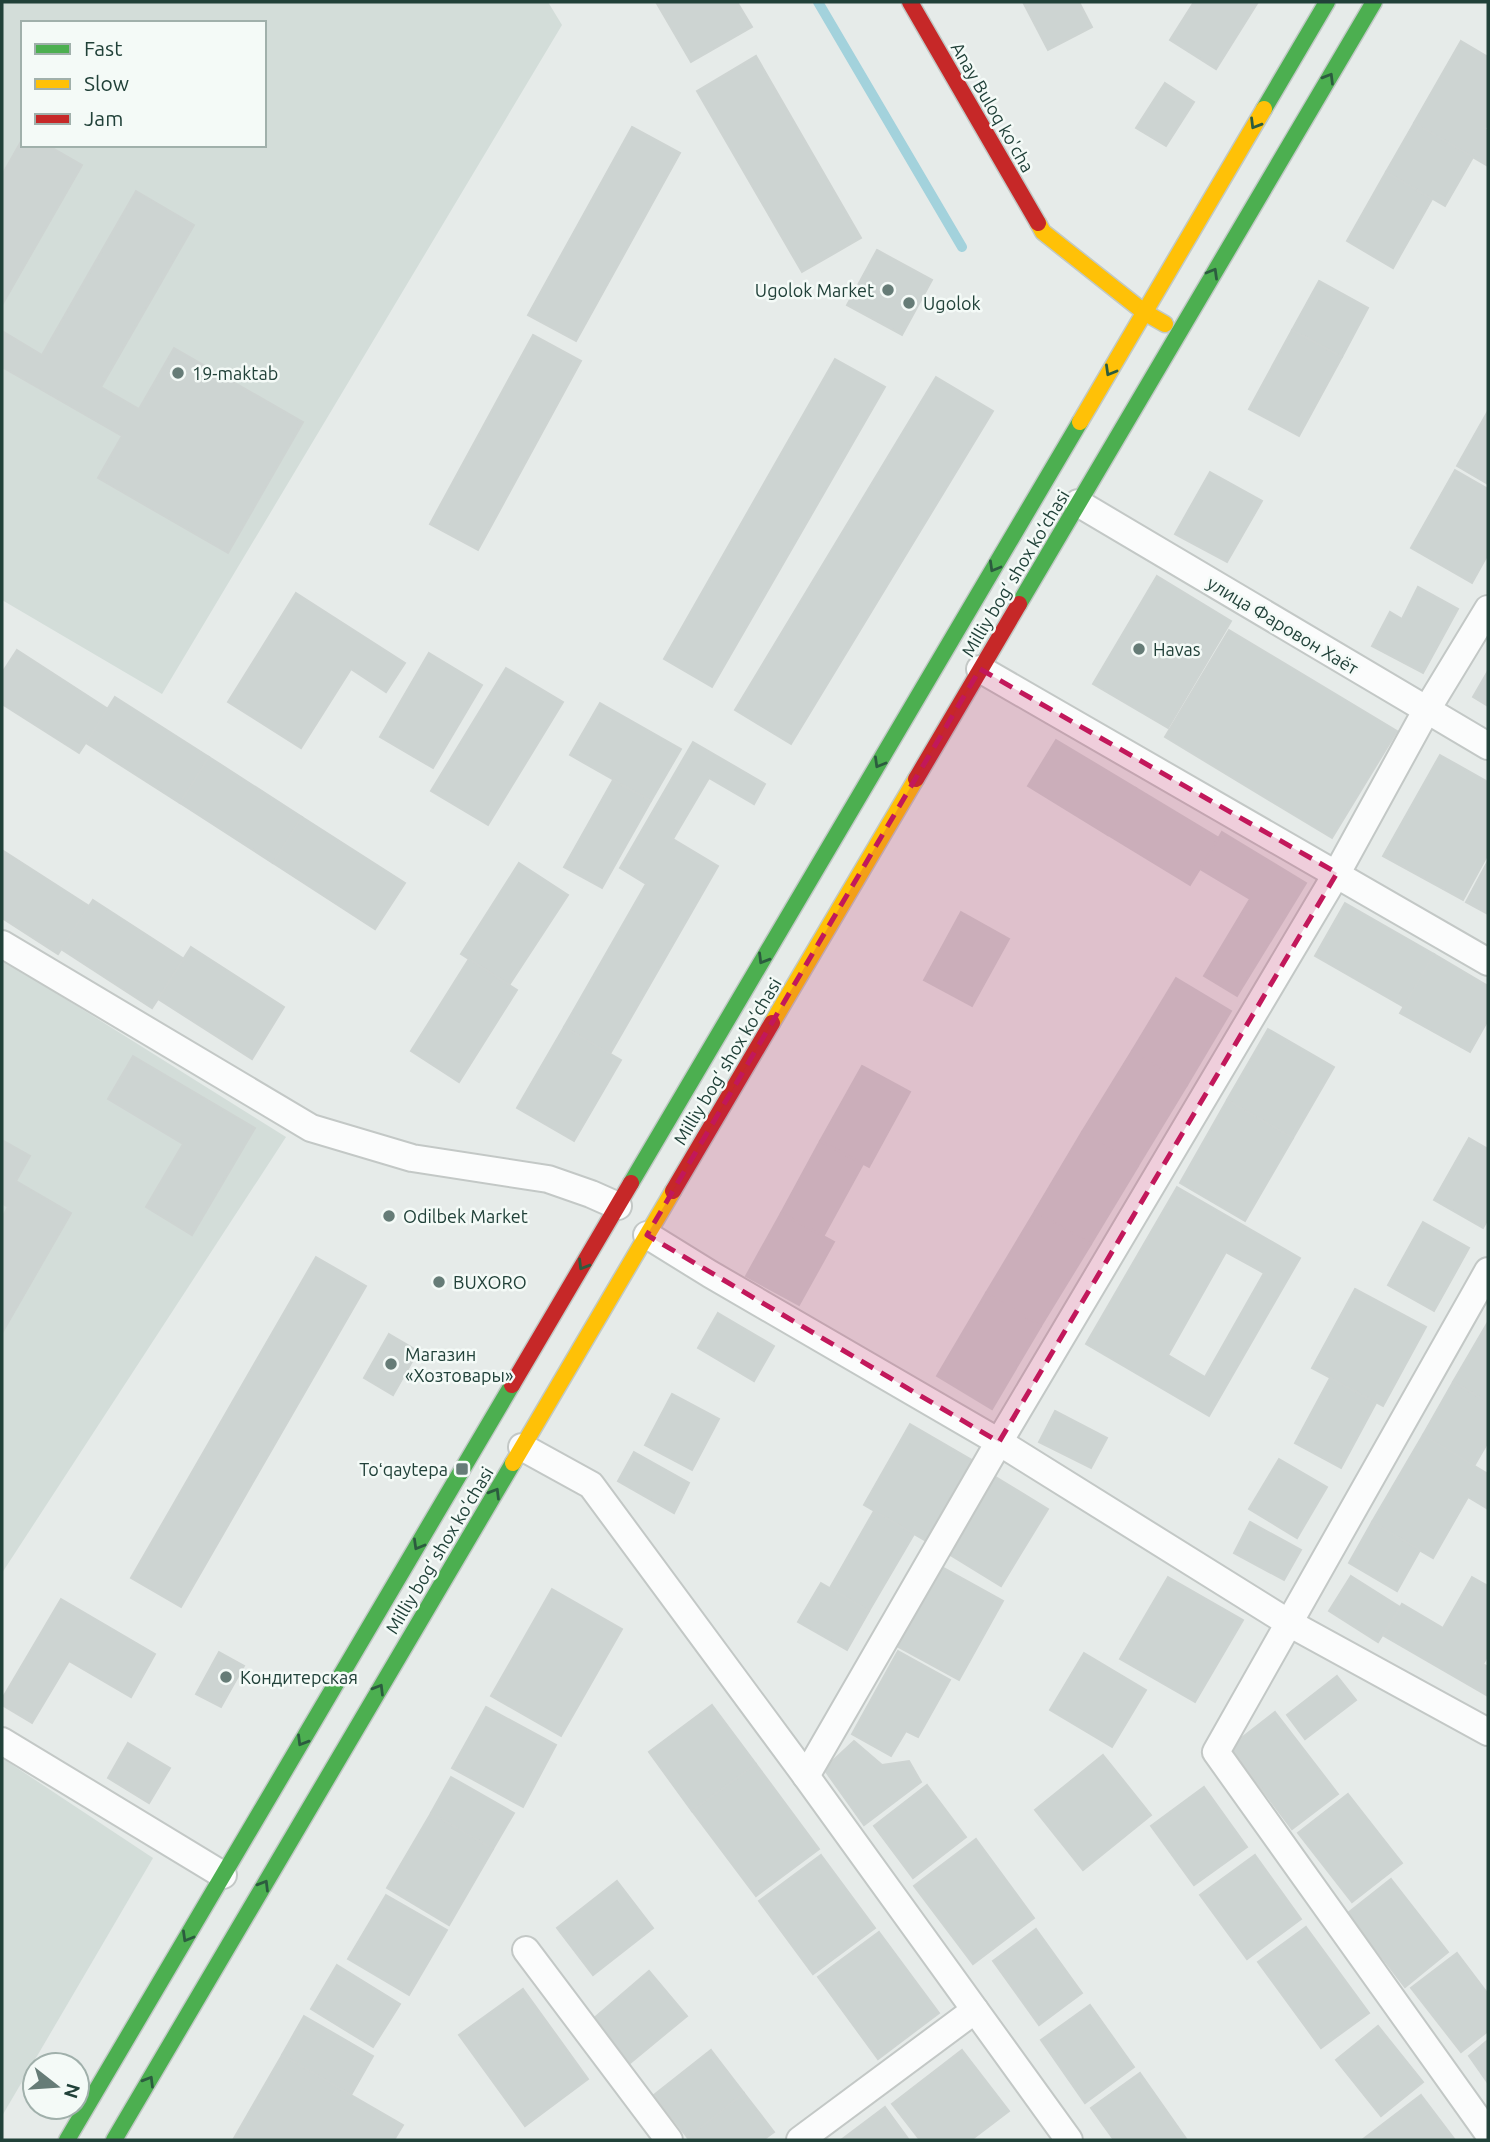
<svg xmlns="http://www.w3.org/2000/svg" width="1490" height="2142" font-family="Ubuntu,sans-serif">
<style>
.built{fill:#d3ddd9;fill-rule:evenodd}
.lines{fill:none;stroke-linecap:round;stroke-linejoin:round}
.stream{stroke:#a3d2dc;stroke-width:10}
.building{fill:#cdd4d2;stroke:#ced4d2;stroke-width:2;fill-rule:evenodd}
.street-casing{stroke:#c3c8c6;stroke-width:30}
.fast-casing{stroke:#c1c9c6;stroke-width:19}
.slow-casing{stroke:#c1c9c6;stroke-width:19}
.jam-casing{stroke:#c1c9c6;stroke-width:19}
.street{stroke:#fbfcfc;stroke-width:26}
.fast{stroke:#4caf50;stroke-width:16}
.slow{stroke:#ffc107;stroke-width:16}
.jam{stroke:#c62828;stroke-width:16}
.oneway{stroke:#2c5c3f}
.marked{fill:#c2185b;fill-opacity:0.2;stroke:#c2185b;stroke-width:5;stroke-dasharray:14 9;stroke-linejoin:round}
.poi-dot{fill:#667c77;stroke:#f4faf7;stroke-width:2.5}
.labels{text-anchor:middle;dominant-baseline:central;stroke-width:5;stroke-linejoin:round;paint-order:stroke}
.street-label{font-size:18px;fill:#214139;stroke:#f4faf7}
.poi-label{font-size:18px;fill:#214139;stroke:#f4faf7;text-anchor:start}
</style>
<rect width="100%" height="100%" fill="#e6ebe9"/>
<!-- built -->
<g class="built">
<path d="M 2,2 L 548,2 L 562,25 L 162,694 L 2,600 ZM 23,23 L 264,23 L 264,145 L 23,145 Z"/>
<path d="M 2,959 L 286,1137 L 2,1573 Z"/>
<path d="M 2,1758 L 153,1858 L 2,2116 Z"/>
</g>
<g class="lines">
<!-- stream -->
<path class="stream" d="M 818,2 L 962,247"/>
</g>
<!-- building -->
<g class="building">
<path d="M 656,2 L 737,2 L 752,27 L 691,62 Z"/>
<path d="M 1023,2 L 1079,2 L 1092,27 L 1048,50 Z"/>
<path d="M 1194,2 L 1258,2 L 1216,69 L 1170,40 Z"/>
<path d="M 1461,41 L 1488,57 L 1488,123 L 1485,129 L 1488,131 L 1488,166 L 1414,123 Z"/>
<path d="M 756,56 L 861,238 L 802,272 L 697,91 Z"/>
<path d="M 1165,83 L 1194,102 L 1166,146 L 1136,128 Z"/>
<path d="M 1414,123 L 1473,157 L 1445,206 L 1386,172 Z"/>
<path d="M 632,127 L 680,153 L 576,341 L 528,315 Z"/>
<path d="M 23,138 L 23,145 L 47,145 L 82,165 L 2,305 L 2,175 Z"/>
<path d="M 1386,172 L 1432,199 L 1393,268 L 1347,241 Z"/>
<path d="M 136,191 L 194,225 L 101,387 L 139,409 L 174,348 L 303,422 L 228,553 L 98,478 L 122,436 L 2,367 L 2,331 L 42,355 Z"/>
<path d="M 877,250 L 932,280 L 902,335 L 847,305 Z"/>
<path d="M 1319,281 L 1368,308 L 1342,357 L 1292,330 Z"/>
<path d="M 1292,330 L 1342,357 L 1299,436 L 1249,409 Z"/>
<path d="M 533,335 L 581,361 L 478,550 L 430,524 Z"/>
<path d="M 835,359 L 885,387 L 712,687 L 664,659 Z"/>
<path d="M 936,377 L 993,411 L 791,744 L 735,710 Z"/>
<path d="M 1488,411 L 1488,484 L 1457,466 Z"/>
<path d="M 1455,470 L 1488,489 L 1488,554 L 1472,583 L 1411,548 Z"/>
<path d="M 1210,472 L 1262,501 L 1227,562 L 1175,534 Z"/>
<path d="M 1157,576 L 1231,621 L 1168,728 L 1093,684 Z"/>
<path d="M 1418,587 L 1458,609 L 1423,673 L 1372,646 L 1390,612 L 1402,619 Z"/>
<path d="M 296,593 L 405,663 L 386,692 L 351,669 L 301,748 L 228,702 Z"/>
<path d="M 1229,630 L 1397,731 L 1332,838 L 1165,737 Z"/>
<path d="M 17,650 L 108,709 L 79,753 L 2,704 L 2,673 Z"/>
<path d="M 429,653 L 482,685 L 433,768 L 380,737 Z"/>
<path d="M 506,668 L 563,702 L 488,825 L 431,791 Z"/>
<path d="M 1488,671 L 1488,706 L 1473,697 Z"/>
<path d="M 115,697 L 209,757 L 180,803 L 86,743 Z"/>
<path d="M 600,703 L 681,749 L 651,801 L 570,755 Z"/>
<path d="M 1056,740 L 1136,788 L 1108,835 L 1028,786 Z"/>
<path d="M 693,742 L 765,784 L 754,804 L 709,778 L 673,839 L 718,866 L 610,1054 L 564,1027 L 646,884 L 620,868 Z"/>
<path d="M 1440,755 L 1488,782 L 1488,854 L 1463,900 L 1383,856 Z"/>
<path d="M 209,757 L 302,817 L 273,863 L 180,803 Z"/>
<path d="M 613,780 L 651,801 L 602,888 L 564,867 Z"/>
<path d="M 1136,788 L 1219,838 L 1190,885 L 1108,835 Z"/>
<path d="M 302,817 L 405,883 L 375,929 L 273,863 Z"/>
<path d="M 1222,832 L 1306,883 L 1237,996 L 1204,976 L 1250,899 L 1200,869 Z"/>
<path d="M 2,850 L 89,906 L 58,954 L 2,918 Z"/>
<path d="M 1488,861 L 1488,914 L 1466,902 Z"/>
<path d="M 519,863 L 568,895 L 509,985 L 461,954 Z"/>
<path d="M 93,900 L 184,959 L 152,1008 L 61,949 Z"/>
<path d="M 1345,903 L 1434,954 L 1404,1007 L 1315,956 Z"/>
<path d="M 961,912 L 1009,939 L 972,1006 L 924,980 Z"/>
<path d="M 191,947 L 284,1007 L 252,1059 L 158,999 Z"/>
<path d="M 1434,954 L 1488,986 L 1488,1020 L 1470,1052 L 1400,1013 Z"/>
<path d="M 469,959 L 517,990 L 459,1082 L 411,1051 Z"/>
<path d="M 1176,978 L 1231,1011 L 1187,1085 L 1132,1051 Z"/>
<path d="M 564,1027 L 621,1060 L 574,1141 L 517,1108 Z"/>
<path d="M 1268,1029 L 1334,1067 L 1293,1138 L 1227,1100 Z"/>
<path d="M 1132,1051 L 1187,1085 L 1138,1166 L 1082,1132 Z"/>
<path d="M 133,1056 L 255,1128 L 192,1235 L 146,1207 L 183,1144 L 108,1099 Z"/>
<path d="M 862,1066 L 910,1092 L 869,1167 L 820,1141 Z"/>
<path d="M 1227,1100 L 1293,1138 L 1245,1221 L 1180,1183 Z"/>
<path d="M 1082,1132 L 1138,1166 L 1091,1244 L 1035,1211 Z"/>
<path d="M 1469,1138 L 1488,1149 L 1488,1219 L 1483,1228 L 1434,1200 Z"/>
<path d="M 2,1140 L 30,1156 L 16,1181 L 71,1213 L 2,1333 L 2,1218 L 8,1207 L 2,1203 Z"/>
<path d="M 820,1141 L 863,1164 L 823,1237 L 781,1213 Z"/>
<path d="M 1177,1187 L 1300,1258 L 1209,1416 L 1086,1344 ZM 1226,1252 L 1264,1273 L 1205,1377 L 1168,1355 Z"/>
<path d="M 1035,1211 L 1091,1244 L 1041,1326 L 986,1293 Z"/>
<path d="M 781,1213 L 834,1242 L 799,1305 L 746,1276 Z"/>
<path d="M 1423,1222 L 1469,1248 L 1434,1311 L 1388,1285 Z"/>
<path d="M 316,1257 L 366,1286 L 181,1607 L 131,1578 Z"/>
<path d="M 1355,1289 L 1426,1327 L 1383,1406 L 1312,1368 Z"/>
<path d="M 986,1293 L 1041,1326 L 992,1409 L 937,1376 Z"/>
<path d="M 718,1313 L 774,1346 L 754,1381 L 698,1348 Z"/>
<path d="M 1488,1322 L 1488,1402 L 1453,1382 Z"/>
<path d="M 389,1334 L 418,1351 L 393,1395 L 364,1378 Z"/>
<path d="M 1330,1378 L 1376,1403 L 1341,1468 L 1295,1443 Z"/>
<path d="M 1453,1382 L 1488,1402 L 1488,1442 L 1474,1466 L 1423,1435 Z"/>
<path d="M 672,1394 L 719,1419 L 692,1470 L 645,1445 Z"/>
<path d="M 1055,1411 L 1107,1438 L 1091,1468 L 1039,1442 Z"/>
<path d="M 910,1424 L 972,1460 L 926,1541 L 864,1505 Z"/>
<path d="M 1423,1435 L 1488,1474 L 1488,1509 L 1468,1497 L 1433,1558 L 1372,1522 Z"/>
<path d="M 634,1452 L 689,1483 L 674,1513 L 618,1481 Z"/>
<path d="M 1279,1459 L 1327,1487 L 1297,1538 L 1249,1509 Z"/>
<path d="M 994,1476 L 1048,1509 L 1001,1586 L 947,1553 Z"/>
<path d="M 874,1511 L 914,1534 L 869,1611 L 830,1588 Z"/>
<path d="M 1250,1522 L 1301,1550 L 1284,1580 L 1234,1553 Z"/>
<path d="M 1372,1522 L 1420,1550 L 1397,1591 L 1349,1563 Z"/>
<path d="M 942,1567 L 1003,1601 L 959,1680 L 897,1646 Z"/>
<path d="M 1351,1576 L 1400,1607 L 1378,1642 L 1329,1611 Z"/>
<path d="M 1168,1577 L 1243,1620 L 1195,1702 L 1120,1659 Z"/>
<path d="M 1472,1577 L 1488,1586 L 1488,1655 L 1483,1664 L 1488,1667 L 1488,1696 L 1384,1636 L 1402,1604 L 1443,1628 Z"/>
<path d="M 821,1583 L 869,1611 L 847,1650 L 798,1622 Z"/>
<path d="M 552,1589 L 622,1629 L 561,1736 L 491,1696 Z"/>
<path d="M 61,1599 L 155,1654 L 131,1697 L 69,1661 L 32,1723 L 2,1705 L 2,1699 Z"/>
<path d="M 898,1651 L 950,1680 L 918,1737 L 906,1731 L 891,1756 L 852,1734 Z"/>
<path d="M 219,1652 L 244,1666 L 221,1707 L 196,1694 Z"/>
<path d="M 1084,1653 L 1146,1690 L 1112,1747 L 1050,1710 Z"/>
<path d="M 1337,1676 L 1356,1700 L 1305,1739 L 1287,1715 Z"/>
<path d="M 712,1705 L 756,1764 L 692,1811 L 649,1752 Z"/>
<path d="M 486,1707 L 556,1745 L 523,1807 L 452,1768 Z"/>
<path d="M 1275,1712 L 1338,1794 L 1292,1829 L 1230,1747 Z"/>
<path d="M 854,1741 L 882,1765 L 909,1761 L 921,1782 L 864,1825 L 824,1769 Z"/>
<path d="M 128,1743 L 170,1768 L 149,1803 L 108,1778 Z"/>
<path d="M 1103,1755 L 1151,1815 L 1083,1870 L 1035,1810 Z"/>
<path d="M 756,1764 L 819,1849 L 756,1896 L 692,1811 Z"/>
<path d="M 451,1777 L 514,1813 L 493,1849 L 431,1813 Z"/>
<path d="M 927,1785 L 966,1837 L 913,1878 L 874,1826 Z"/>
<path d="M 1204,1787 L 1247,1847 L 1194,1885 L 1151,1826 Z"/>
<path d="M 1348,1794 L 1402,1863 L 1352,1902 L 1298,1833 Z"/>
<path d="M 431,1813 L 493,1849 L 449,1925 L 387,1888 Z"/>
<path d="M 976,1839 L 1034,1918 L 973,1964 L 914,1886 Z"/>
<path d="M 821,1855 L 875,1928 L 813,1974 L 759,1901 Z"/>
<path d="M 1255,1855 L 1301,1919 L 1247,1959 L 1200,1895 Z"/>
<path d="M 1391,1879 L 1448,1952 L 1405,1987 L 1348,1913 Z"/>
<path d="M 617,1881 L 653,1928 L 593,1975 L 557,1928 Z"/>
<path d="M 386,1895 L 447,1930 L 409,1995 L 348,1959 Z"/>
<path d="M 1306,1927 L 1369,2013 L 1321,2048 L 1258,1962 Z"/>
<path d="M 1036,1929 L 1082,1993 L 1039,2025 L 993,1961 Z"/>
<path d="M 879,1932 L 939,2013 L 878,2059 L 818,1977 Z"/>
<path d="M 1457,1953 L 1488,1994 L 1488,2031 L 1461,2052 L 1411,1988 Z"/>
<path d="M 337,1965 L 400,2004 L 373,2047 L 311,2009 Z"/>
<path d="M 649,1971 L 687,2016 L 630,2063 L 593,2019 Z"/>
<path d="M 523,1989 L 588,2079 L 525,2126 L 459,2035 Z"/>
<path d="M 1090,2005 L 1134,2067 L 1085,2103 L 1041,2040 Z"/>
<path d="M 304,2016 L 373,2056 L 351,2095 L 282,2055 Z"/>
<path d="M 1378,2026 L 1423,2082 L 1381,2116 L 1336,2060 Z"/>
<path d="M 1488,2040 L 1488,2083 L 1469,2056 Z"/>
<path d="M 711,2050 L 744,2093 L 688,2138 L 654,2095 Z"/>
<path d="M 962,2050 L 1009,2111 L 971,2140 L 920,2140 L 892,2104 Z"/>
<path d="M 282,2055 L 403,2125 L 394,2140 L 233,2140 Z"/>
<path d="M 1140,2073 L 1187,2140 L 1114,2140 L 1091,2108 Z"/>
<path d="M 744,2093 L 774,2132 L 763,2140 L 690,2140 L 688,2138 Z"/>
<path d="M 1421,2095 L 1455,2140 L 1362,2140 Z"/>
<path d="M 885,2107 L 909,2140 L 841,2140 Z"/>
</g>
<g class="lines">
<!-- street casing -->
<g class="street-casing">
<g id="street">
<path d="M 1078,503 L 1488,746"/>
<path d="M 980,669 L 1488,962"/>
<path d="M 2,944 L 311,1128 L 412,1158 L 548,1179 L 591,1194 L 618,1206"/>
<path d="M 647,1235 L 710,1274 L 999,1442 L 1289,1623 L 1488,1732"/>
<path d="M 1488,1271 L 1216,1752 L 1488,2133"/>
<path d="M 522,1447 L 591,1485 L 806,1776 L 1069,2140"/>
<path d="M 2,1741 L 223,1875"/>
<path d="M 806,1776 L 999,1442 L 1337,873 L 1426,711 L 1488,609"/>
<path d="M 526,1950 L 669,2140"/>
<path d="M 800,2140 L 975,2010"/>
</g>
</g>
<!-- fast casing -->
<g class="fast-casing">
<g id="fast">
<path d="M 1264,109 L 1327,2"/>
<path d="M 1019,604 L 1374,2"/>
<path d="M 631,1183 L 1080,422"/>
<path d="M 67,2140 L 512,1385"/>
<path d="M 114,2140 L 513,1463"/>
</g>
</g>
<!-- slow casing -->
<g class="slow-casing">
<g id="slow">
<path d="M 1038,223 L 1043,232 L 1144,312 L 1165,324"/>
<path d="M 1080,422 L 1264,109"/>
<path d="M 772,1023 L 916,779"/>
<path d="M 513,1463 L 673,1191"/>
</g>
</g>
<!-- jam casing -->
<g class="jam-casing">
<g id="jam">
<path d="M 910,2 L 1038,223"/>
<path d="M 916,779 L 1019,604"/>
<path d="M 673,1191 L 772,1023"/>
<path d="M 512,1385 L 631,1183"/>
</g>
</g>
<!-- street -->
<use href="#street" class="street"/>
<!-- fast -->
<use href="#fast" class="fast"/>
<!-- slow -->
<use href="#slow" class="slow"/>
<!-- jam -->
<use href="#jam" class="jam"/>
</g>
<!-- one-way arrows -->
<defs><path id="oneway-chevron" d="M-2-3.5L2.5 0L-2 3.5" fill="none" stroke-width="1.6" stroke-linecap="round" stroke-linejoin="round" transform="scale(1.75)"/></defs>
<g class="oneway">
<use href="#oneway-chevron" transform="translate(1329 78) rotate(-59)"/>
<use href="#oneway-chevron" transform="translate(1255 124) rotate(121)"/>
<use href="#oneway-chevron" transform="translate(1213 273) rotate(-60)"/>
<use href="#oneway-chevron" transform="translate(1110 371) rotate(120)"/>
<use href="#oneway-chevron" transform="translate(994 567) rotate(120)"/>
<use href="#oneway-chevron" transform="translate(879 763) rotate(120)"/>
<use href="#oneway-chevron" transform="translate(763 959) rotate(121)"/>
<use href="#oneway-chevron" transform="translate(583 1265) rotate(121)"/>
<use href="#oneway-chevron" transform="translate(495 1493) rotate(-59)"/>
<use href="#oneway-chevron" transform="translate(418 1545) rotate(120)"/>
<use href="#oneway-chevron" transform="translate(379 1689) rotate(-59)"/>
<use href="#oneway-chevron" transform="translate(302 1741) rotate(121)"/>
<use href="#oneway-chevron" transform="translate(264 1885) rotate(-59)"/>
<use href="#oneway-chevron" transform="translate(187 1937) rotate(120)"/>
<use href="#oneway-chevron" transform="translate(149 2081) rotate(-59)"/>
</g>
<!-- marked area -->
<path class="marked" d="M 980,669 L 1337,873 L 999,1442 L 647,1235 Z"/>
<!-- markers -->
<g class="poi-dot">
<circle cx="888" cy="290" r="7"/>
<circle cx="909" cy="303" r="7"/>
<circle cx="178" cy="373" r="7"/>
<circle cx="1139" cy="649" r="7"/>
<circle cx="389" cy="1216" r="7"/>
<circle cx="439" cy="1282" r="7"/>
<circle cx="391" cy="1364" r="7"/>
<rect x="455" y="1462" width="14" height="14" rx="3.5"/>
<circle cx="226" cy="1677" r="7"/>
</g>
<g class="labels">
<!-- street labels -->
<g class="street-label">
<text transform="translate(993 107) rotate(60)">Anay Buloq ko'cha</text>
<text transform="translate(1015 573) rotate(-59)">Milliy bog‘ shox ko‘chasi</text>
<text transform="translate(1283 625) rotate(31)">улица Фаровон Хаёт</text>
<text transform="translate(727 1061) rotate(-59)">Milliy bog‘ shox ko‘chasi</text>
<text transform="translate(439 1550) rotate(-59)">Milliy bog‘ shox ko‘chasi</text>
</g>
<!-- poi labels -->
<g class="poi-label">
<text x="874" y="290" text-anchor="end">Ugolok Market</text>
<text x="923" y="303">Ugolok</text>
<text x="192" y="373">19-maktab</text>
<text x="1153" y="649">Havas</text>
<text x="403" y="1216">Odilbek Market</text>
<text x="453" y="1282">BUXORO</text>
<text x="405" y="1354">Магазин<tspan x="405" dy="21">«Хозтовары»</tspan></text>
<text x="448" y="1469" text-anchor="end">Toʻqaytepa</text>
<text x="240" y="1677">Кондитерская</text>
</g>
</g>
<!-- border -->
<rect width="1490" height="2142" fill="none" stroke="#214139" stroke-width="7"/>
<!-- legend -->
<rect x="21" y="21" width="245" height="126" fill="#f4faf7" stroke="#a0b0ab" stroke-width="2"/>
<rect x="35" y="44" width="35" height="10" fill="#4caf50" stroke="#a0b0ab" stroke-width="2"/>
<text x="84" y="56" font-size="21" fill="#214139">Fast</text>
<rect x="35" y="79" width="35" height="10" fill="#ffc107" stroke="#a0b0ab" stroke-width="2"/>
<text x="84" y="91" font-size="21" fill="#214139">Slow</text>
<rect x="35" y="114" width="35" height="10" fill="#c62828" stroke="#a0b0ab" stroke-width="2"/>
<text x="84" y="126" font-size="21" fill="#214139">Jam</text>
<!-- north arrow -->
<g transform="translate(56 2086) rotate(107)"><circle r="33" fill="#f4faf7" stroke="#a0b0ab" stroke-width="2"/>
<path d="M0-5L12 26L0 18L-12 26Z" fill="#667c77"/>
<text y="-10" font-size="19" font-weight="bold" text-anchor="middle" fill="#214139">N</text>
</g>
</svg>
